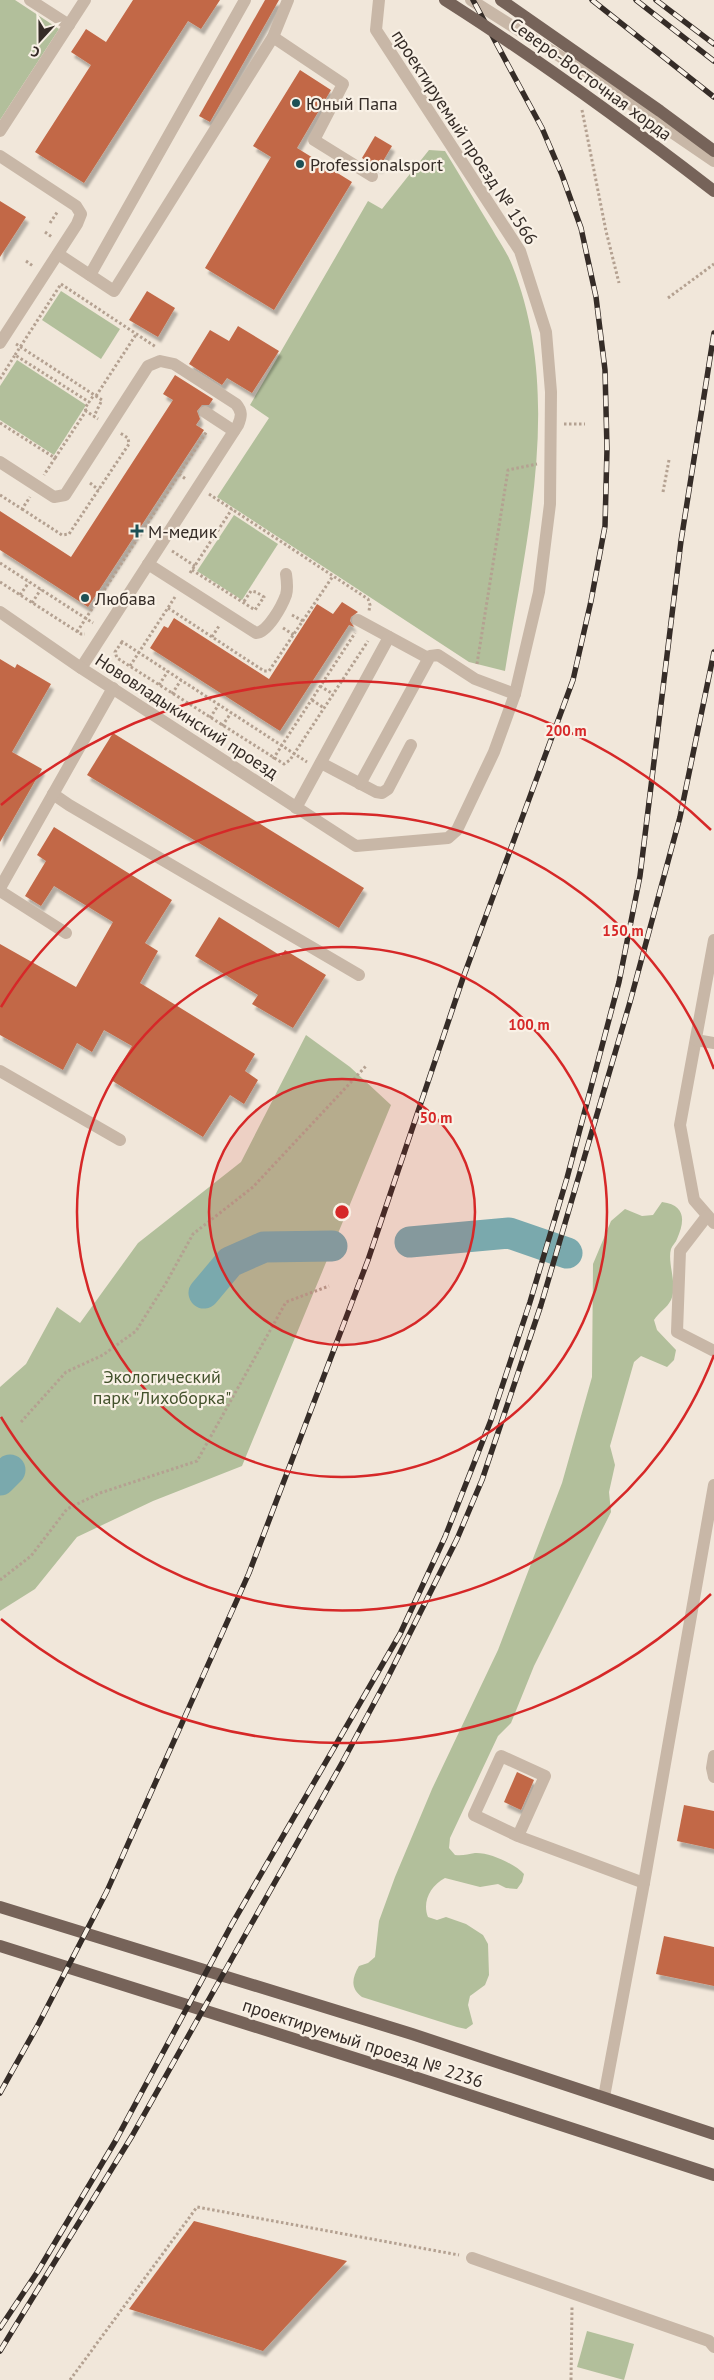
<svg xmlns="http://www.w3.org/2000/svg" width="714" height="2380" font-family="'PT Sans',sans-serif">
<style>
.green{fill:#b2bf9b}
.lines{fill:none;stroke-linecap:round;stroke-linejoin:round}
.river{stroke:#7aa9ad;stroke-width:31}
.building{fill:#c26847;filter:url(#shadow)}
.path{stroke:#b4a191;stroke-width:3;stroke-dasharray:2.5 2.5;stroke-linecap:butt}
.minor{stroke:#c8b7a7;stroke-width:12}
.major{stroke:#766359;stroke-width:12}
.rail-casing{stroke:#352c27;stroke-width:5.5}
.rail{stroke:#f9f1e6;stroke-width:4;stroke-dasharray:11;stroke-linecap:butt}
.major-bridge{stroke:#766359;stroke-width:12}
.ring{fill:none;stroke:#d62828;stroke-width:2.5}
.poi-dot{fill:#1e5055;stroke:#f9f1e6;stroke-width:2}
.labels{text-anchor:middle;dominant-baseline:central;stroke-width:4.5;stroke-linejoin:round;paint-order:stroke}
.street-label{font-size:18px;fill:#352c27;stroke:#f9f1e6}
.poi-label{font-size:18px;fill:#352c27;stroke:#f9f1e6;text-anchor:start}
.park-label{font-size:18px;fill:#43522c;stroke:#f9f1e6}
.centre{fill:#d62828;stroke:#f9f1e6;stroke-width:2.5}
.ring-label{font-size:15px;text-anchor:middle;font-weight:bold;fill:#d62828;stroke:#f9f1e6;stroke-width:4.5;stroke-linejoin:round;paint-order:stroke}
</style>
<defs>
<filter id="shadow"><feDropShadow dx="3" dy="5.5" stdDeviation="1" flood-color="#0004"/></filter>
</defs>
<rect width="100%" height="100%" fill="#f1e7da"/>
<!-- green -->
<g class="green">
<path d="M 0,0 L 15,0 L 59,29 L 0,120 Z"/>
<path d="M 429,150 L 445,151 C 461,177 476,203 492,229 C 498,240 507,252 512,265 C 564,395 526,539 505,671 L 469,662 L 217,497 L 269,418 L 250,405 L 368,201 L 382,209 Z"/>
<path d="M 61,291 L 120,329 L 101,359 L 42,320 Z"/>
<path d="M 17,360 L 86,405 L 54,455 L 0,420 L 0,386 Z"/>
<path d="M 234,515 L 278,544 L 242,600 L 197,571 Z"/>
<path d="M 306,1035 L 350,1067 L 391,1105 L 242,1466 L 153,1501 L 77,1537 L 35,1589 L 0,1611 L 0,1387 L 26,1364 L 57,1307 L 80,1323 L 138,1243 L 241,1162 Z"/>
<path d="M 662,1202 C 686,1205 685,1221 677,1239 C 676,1242 672,1246 671,1249 C 667,1263 678,1285 671,1300 C 667,1308 659,1312 654,1320 L 657,1330 L 676,1350 L 674,1360 L 667,1367 L 641,1356 L 634,1362 L 610,1446 L 615,1465 L 609,1492 L 611,1512 L 534,1666 L 511,1723 L 498,1736 L 450,1838 L 449,1848 L 455,1855 C 463,1856 468,1854 475,1853 C 489,1852 515,1864 524,1874 L 522,1882 L 517,1889 L 506,1888 L 498,1884 L 480,1887 L 445,1878 C 430,1886 422,1902 428,1917 L 437,1920 L 446,1917 L 466,1924 L 483,1935 L 488,1944 L 489,1975 L 485,1985 L 470,1996 L 468,2005 L 473,2024 L 466,2029 L 457,2027 L 362,1997 C 350,1988 352,1978 359,1966 L 368,1963 L 375,1957 L 379,1921 L 395,1877 L 432,1789 L 498,1650 L 562,1483 L 592,1377 L 593,1264 L 611,1221 L 625,1209 L 642,1216 L 653,1215 Z"/>
<path d="M 587,2331 L 634,2344 L 624,2380 L 577,2367 Z"/>
</g>
<g class="lines">
<!-- river -->
<g class="river">
<path d="M 410,1242 L 509,1233 L 567,1253"/>
<path d="M 204,1293 L 230,1262 L 264,1247 L 332,1246"/>
<path d="M 0,1480 L 10,1470"/>
</g>
</g>
<!-- building -->
<g class="building">
<path d="M 133,0 L 220,0 L 201,29 L 188,21 L 84,183 L 35,152 L 91,65 L 71,52 L 79,40 L 86,29 L 106,42 Z"/>
<path d="M 265,0 L 279,0 L 210,122 L 199,116 Z"/>
<path d="M 300,70 L 331,90 L 297,148 L 352,182 L 274,310 L 205,268 L 271,157 L 253,146 Z"/>
<path d="M 375,136 L 392,146 L 379,168 L 362,158 Z"/>
<path d="M 0,201 L 26,217 L 0,257 Z"/>
<path d="M 147,291 L 175,308 L 158,337 L 129,320 Z"/>
<path d="M 238,326 L 279,351 L 252,393 L 227,378 L 222,385 L 189,364 L 210,330 L 229,341 Z"/>
<path d="M 175,375 L 213,399 L 209,405 L 202,405 L 197,411 L 200,419 L 196,425 L 204,430 L 88,607 L 0,550 L 0,511 L 71,557 L 173,400 L 163,394 Z"/>
<path d="M 342,602 L 358,612 L 351,617 L 350,621 L 354,627 L 349,625 L 280,731 L 150,648 L 164,626 L 168,628 L 174,618 L 269,679 L 317,604 L 333,614 Z"/>
<path d="M 0,659 L 15,668 L 17,664 L 51,684 L 12,752 L 42,769 L 0,842 Z"/>
<path d="M 113,733 L 364,888 L 339,928 L 87,775 Z"/>
<path d="M 54,827 L 172,900 L 145,943 L 158,951 L 140,983 L 255,1054 L 245,1071 L 258,1080 L 244,1104 L 230,1095 L 203,1137 L 111,1080 L 132,1046 L 104,1030 L 92,1052 L 77,1043 L 63,1070 L 0,1035 L 0,944 L 76,987 L 113,922 L 54,886 L 41,906 L 25,896 L 46,861 L 37,855 Z"/>
<path d="M 219,917 L 281,956 L 285,950 L 326,975 L 293,1028 L 252,1004 L 258,995 L 195,956 Z"/>
<path d="M 517,1772 L 534,1780 L 521,1810 L 504,1802 Z"/>
<path d="M 684,1805 L 714,1811 L 714,1849 L 677,1841 Z"/>
<path d="M 664,1936 L 714,1947 L 714,1986 L 656,1974 Z"/>
<path d="M 194,2221 L 347,2261 L 263,2351 L 129,2309 Z"/>
</g>
<g class="lines">
<!-- path -->
<g class="path">
<path d="M 582,110 L 606,231 L 619,283"/>
<path d="M 50,223 L 58,211"/>
<path d="M 45,232 L 52,237"/>
<path d="M 26,261 L 33,266"/>
<path d="M 61,284 L 156,347"/>
<path d="M 668,298 L 714,264"/>
<path d="M 16,344 L 102,400 L 94,416"/>
<path d="M 15,355 L 61,284"/>
<path d="M 0,379 L 15,355 L 89,402 L 94,395"/>
<path d="M 96,396 L 137,333"/>
<path d="M 86,411 L 85,408 L 89,402"/>
<path d="M 0,423 L 55,458 L 44,475"/>
<path d="M 564,424 L 585,424"/>
<path d="M 55,458 L 86,411 L 98,419"/>
<path d="M 179,474 L 187,480"/>
<path d="M 90,483 L 99,490"/>
<path d="M 663,492 L 669,460"/>
<path d="M 209,494 L 368,599 L 370,605 L 369,611"/>
<path d="M 0,495 L 22,509 L 30,497"/>
<path d="M 22,509 L 62,535 L 69,534 L 129,444 L 128,438 L 120,433"/>
<path d="M 172,551 L 195,566"/>
<path d="M 0,563 L 93,623"/>
<path d="M 192,570 L 255,610 L 264,597 L 256,592 L 251,591 L 243,603"/>
<path d="M 190,573 L 232,509"/>
<path d="M 0,582 L 81,634 L 85,634"/>
<path d="M 20,595 L 29,582"/>
<path d="M 32,603 L 41,589"/>
<path d="M 168,608 L 264,671 L 269,671 L 333,576"/>
<path d="M 292,615 L 303,621"/>
<path d="M 283,628 L 294,635"/>
<path d="M 77,632 L 207,431"/>
<path d="M 212,637 L 219,626"/>
<path d="M 121,641 L 307,762"/>
<path d="M 122,642 L 115,652 L 117,658 L 284,764 L 290,760 L 368,641"/>
<path d="M 477,664 L 508,470 L 537,464"/>
<path d="M 130,666 L 175,597"/>
<path d="M 159,685 L 168,671"/>
<path d="M 320,686 L 333,694"/>
<path d="M 172,694 L 181,680"/>
<path d="M 312,700 L 324,708"/>
<path d="M 210,718 L 219,704"/>
<path d="M 222,726 L 231,713"/>
<path d="M 273,759 L 355,633"/>
<path d="M 21,1422 L 66,1372 L 103,1355 L 136,1331 L 166,1283 L 193,1234 L 253,1187 L 366,1066"/>
<path d="M 0,1580 L 31,1556 L 67,1509 L 100,1493 L 197,1461 L 286,1302 L 329,1286"/>
<path d="M 70,2380 L 197,2207 L 459,2255"/>
<path d="M 571,2380 L 572,2307"/>
</g>
<!-- minor -->
<g class="minor">
<path d="M 30,0 L 69,25"/>
<path d="M 471,0 L 572,64 L 714,161"/>
<path d="M 273,37 L 343,84 L 314,140 L 372,176"/>
<path d="M 0,131 L 85,0"/>
<path d="M 0,156 L 76,206 L 81,214 L 77,224 L 0,343"/>
<path d="M 58,254 L 114,291 L 273,37 L 288,0"/>
<path d="M 90,275 L 245,0"/>
<path d="M 205,412 L 234,431"/>
<path d="M 0,462 L 54,497 L 65,495 L 148,366 L 160,361 L 174,364 L 236,404 C 242,411 242,416 238,425 L 81,668"/>
<path d="M 148,564 L 256,633 C 268,632 282,606 286,595 C 288,589 287,581 286,574"/>
<path d="M 0,612 L 81,668 L 356,846 L 448,838 L 457,830 L 494,752 L 515,694 L 539,592 L 550,504 L 551,392 L 546,332 L 520,251 L 376,30 L 379,0"/>
<path d="M 358,620 L 428,658"/>
<path d="M 321,763 L 376,792 L 382,793 L 388,789 L 411,745"/>
<path d="M 360,784 L 430,656 L 438,655 L 475,679 L 515,694"/>
<path d="M 53,794 L 69,805 L 359,975"/>
<path d="M 296,808 L 389,637"/>
<path d="M 0,888 L 113,688"/>
<path d="M 0,891 L 66,933"/>
<path d="M 714,940 L 680,1125 L 694,1200 L 714,1223"/>
<path d="M 696,1040 L 714,1043"/>
<path d="M 0,1071 L 120,1140"/>
<path d="M 707,1216 L 680,1251 L 677,1332 L 714,1351"/>
<path d="M 714,1756 L 712,1768 L 714,1777"/>
<path d="M 518,1836 L 545,1776 L 501,1756 L 474,1815 L 518,1836 L 523,1838 L 644,1883"/>
<path d="M 604,2097 L 644,1883 L 714,1485"/>
<path d="M 472,2258 L 709,2341 L 714,2347"/>
</g>
<!-- major -->
<g class="major">
<path d="M 501,0 L 660,111 L 714,151"/>
<path d="M 0,1907 L 412,2034 L 714,2134"/>
<path d="M 0,1946 L 402,2073 L 714,2175"/>
</g>
<!-- rail casing -->
<g class="rail-casing">
<g id="rail">
<path d="M 592,0 L 714,97"/>
<path d="M 636,0 L 714,61"/>
<path d="M 656,0 L 714,44"/>
<path d="M 0,2093 L 39,2023 L 107,1891 L 249,1573 L 368,1260 L 463,978 L 573,680 L 591,601 L 605,526 L 607,449 L 605,370 L 596,297 L 581,228 L 562,175 L 542,128 L 473,0"/>
<path d="M 0,2328 L 38,2271 L 116,2140 L 232,1924 L 400,1634 L 445,1537 L 491,1420 L 530,1302 L 567,1178 L 619,982 L 640,876 L 681,541 L 714,333"/>
<path d="M 0,2351 L 132,2136 L 342,1763 L 387,1679 L 457,1539 L 482,1480 L 541,1305 L 630,1002 L 680,817 L 714,652"/>
</g>
</g>
<!-- rail -->
<use href="#rail" class="rail"/>
<!-- major-bridge -->
<path class="major-bridge" d="M 445,0 C 538,59 627,124 714,191"/>
</g>
<!-- distance rings -->
<circle cx="342" cy="1212" r="133" fill="#d62828" fill-opacity=".12"/>
<g class="ring">
<circle cx="342" cy="1212" r="133"/>
<circle cx="342" cy="1212" r="265"/>
<path d="M714 1355A398 398 0 0 1 1 1417M1 1007A398 398 0 0 1 714 1069"/>
<path d="M711 1594A531 531 0 0 1 1 1619M1 805A531 531 0 0 1 711 830"/>
</g>
<!-- markers -->
<g class="poi-dot">
<circle cx="296" cy="103" r="5"/>
<circle cx="300" cy="164" r="5"/>
<path d="M134.5 523.5h5v5h5v5h-5v5h-5v-5h-5v-5h5z"/>
<circle cx="85" cy="598" r="5"/>
</g>
<g class="labels">
<!-- street labels -->
<g class="street-label">
<text transform="translate(591 79) rotate(36)">Северо-Восточная хорда</text>
<text transform="translate(465 137) rotate(57)">проектируемый проезд № 1566</text>
<text transform="translate(187 716) rotate(33)">Нововладыкинский проезд</text>
<text transform="translate(363 2043) rotate(18)">проектируемый проезд № 2236</text>
</g>
<!-- poi labels -->
<g class="poi-label">
<text x="306" y="103">Юный Папа</text>
<text x="310" y="164">Professionalsport</text>
<text x="148" y="531">М-медик</text>
<text x="95" y="598">Любава</text>
</g>
<!-- park labels -->
<g class="park-label">
<text x="162" y="1376">Экологический<tspan x="162" dy="21">парк "Лихоборка"</tspan></text>
</g>
</g>
<circle cx="342" cy="1212" r="8" class="centre"/>
<g class="ring-label">
<text x="566" y="736">200 m</text>
<text x="623" y="936">150 m</text>
<text x="529" y="1030">100 m</text>
<text x="436" y="1123">50 m</text>
</g>
<!-- north arrow -->
<g transform="translate(40 40) rotate(201)" stroke="#f9f1e6" stroke-width="4" paint-order="stroke">
<path d="M0-4L9 19L0 12L-9 19Z" fill="#352c27"/>
<text y="-8" font-size="14" font-weight="bold" text-anchor="middle" fill="#352c27">С</text>
</g>
</svg>
